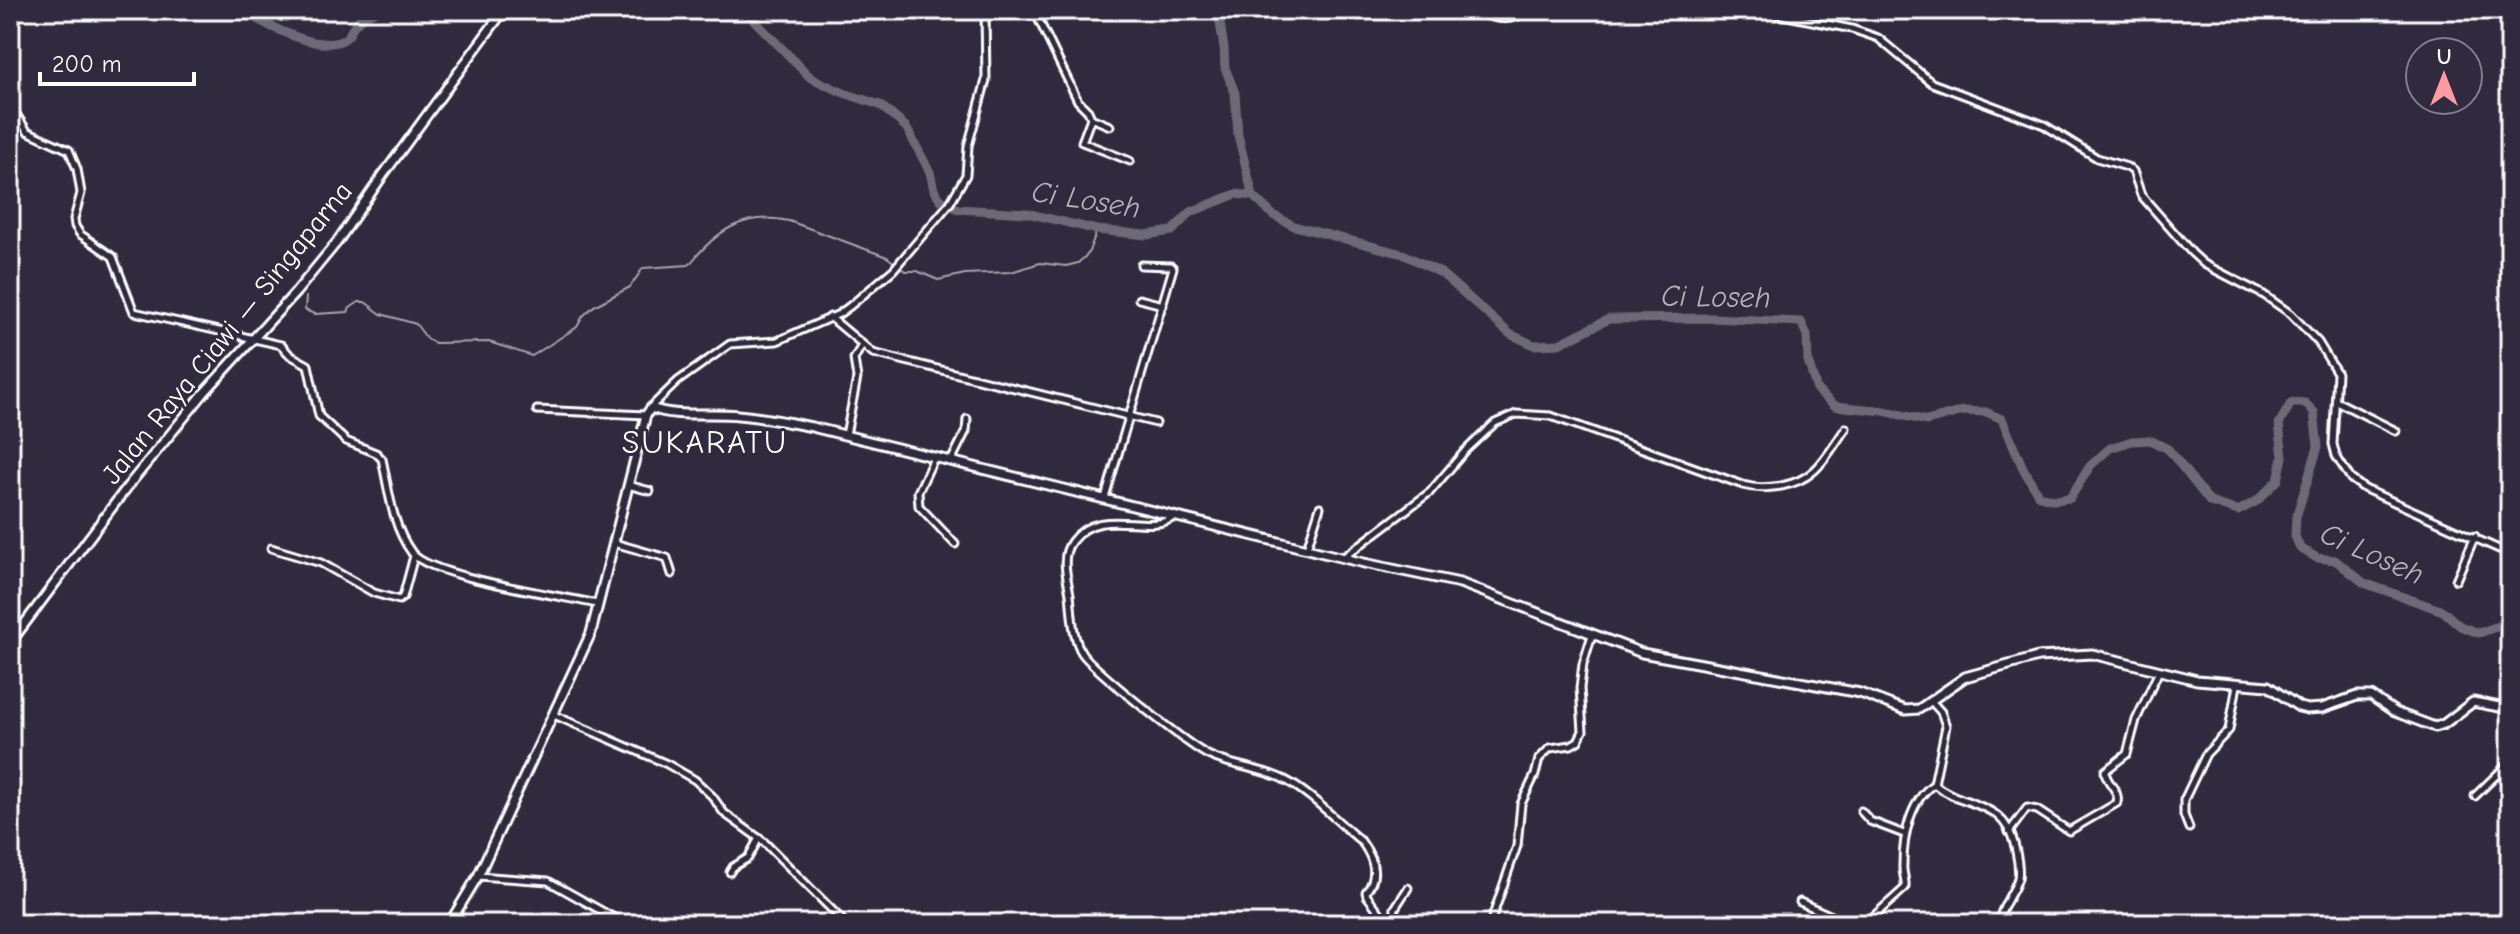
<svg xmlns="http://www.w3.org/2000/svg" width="2520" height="934" font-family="'Comic Neue',sans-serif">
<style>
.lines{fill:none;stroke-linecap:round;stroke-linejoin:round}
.stream{stroke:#a7a6ad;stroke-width:2}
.river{stroke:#6d6a77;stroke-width:9}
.street-casing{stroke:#fff;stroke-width:11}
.secondary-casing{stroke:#fff;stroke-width:13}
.street{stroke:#2f2a3d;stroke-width:5}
.secondary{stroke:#2f2a3d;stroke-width:7}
.labels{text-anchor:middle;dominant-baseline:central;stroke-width:6;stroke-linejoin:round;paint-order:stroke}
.street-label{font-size:28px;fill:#fff;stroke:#2f2a3d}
.water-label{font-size:30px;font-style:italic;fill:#b6b4bb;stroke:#2f2a3d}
.quarter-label{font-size:32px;letter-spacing:2px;fill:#fff;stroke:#2f2a3d}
</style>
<rect width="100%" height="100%" fill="#2f2a3d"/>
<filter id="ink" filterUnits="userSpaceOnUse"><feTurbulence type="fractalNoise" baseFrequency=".0125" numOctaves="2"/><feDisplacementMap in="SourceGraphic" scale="16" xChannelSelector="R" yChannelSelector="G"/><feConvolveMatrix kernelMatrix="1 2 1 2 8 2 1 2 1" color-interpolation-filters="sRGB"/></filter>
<g filter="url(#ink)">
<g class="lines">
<!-- stream -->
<path class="stream" d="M 306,297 L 305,310 L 315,314 L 348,312 L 350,308 L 359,302 L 365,302 L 381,314 L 416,324 L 427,339 L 435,343 L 489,342 L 532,356 L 577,327 L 583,316 L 594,306 L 630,287 L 643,268 L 689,265 C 716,231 744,211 789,221 L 887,257 L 905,271 L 917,271 L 938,280 L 965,274 L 1011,272 L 1040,263 L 1066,266 L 1078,263 L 1088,254 L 1097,230"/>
<!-- river -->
<g class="river">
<path d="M 243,10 C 263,24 325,57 347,37 C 350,35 351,30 353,27 C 360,17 368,14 378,10"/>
<path d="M 744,10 L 811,78 L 844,93 L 880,105 L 906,127 L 930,172 L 934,190 L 941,200 L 958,209 L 1027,213 L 1097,230 L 1146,235 L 1172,231 L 1191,212 L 1236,194 L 1253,196 L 1273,215 L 1294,226 L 1403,254 L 1441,273 L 1510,334 L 1534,345 L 1559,344 L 1609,319 L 1712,318 L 1801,322 L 1807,335 L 1808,361 L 1817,390 L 1835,406 L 1884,411 L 1927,421 L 1963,411 L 1986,412 L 2002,419 L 2023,468 L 2039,496 L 2055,500 L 2070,498 L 2090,466 L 2110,448 L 2132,441 L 2150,440 L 2168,449 L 2210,502 L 2238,511 L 2257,501 L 2278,480 L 2283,457 L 2279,424 L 2291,403 L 2305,403 L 2314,412 L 2318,447 L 2296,517 L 2295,536 L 2300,548 L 2317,558 L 2335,560 L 2364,583 L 2443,611 L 2460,626 L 2479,633 L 2510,622"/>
<path d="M 1218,10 L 1224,48 L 1225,68 L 1235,93 L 1238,135 L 1253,196"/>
</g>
<!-- street casing -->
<g class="street-casing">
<g id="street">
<path d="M 1034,10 L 1078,101 L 1088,111 L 1091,118 L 1110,126"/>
<path d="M 1470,10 C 1488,16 1511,26 1526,10"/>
<path d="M 1757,10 L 1852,29 L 1878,38 L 1932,83 L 2044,125 L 2097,158 L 2127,167 L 2133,171 L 2141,195 L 2192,253 L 2204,264 L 2264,295 L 2291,314 L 2318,342 L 2337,373 L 2333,444 L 2336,456 L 2351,479 L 2365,489 L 2510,554"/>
<path d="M 10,105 L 27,131 L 69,150 L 77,169 L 81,193 L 74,219 L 75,226 L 80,234 L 113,257 L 134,312 L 281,345 L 290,355 L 308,365 L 319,416 L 346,441 L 376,453 L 382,459 C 389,491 392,526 412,553 C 430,577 563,596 597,604"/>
<path d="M 1091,118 L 1082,142 L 1130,161"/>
<path d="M 1139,299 L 1163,305"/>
<path d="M 830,317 L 873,353 L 1156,423"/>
<path d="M 2336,401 L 2396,431"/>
<path d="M 651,407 L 678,381 L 730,344 L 777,341 L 839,314 L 850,306 L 893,270 L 950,203 L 966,175 L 968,146 L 986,80 L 985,10"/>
<path d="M 537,410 L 646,415"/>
<path d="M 846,435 L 857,378 L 854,359 L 862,345"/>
<path d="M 934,458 L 918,492 L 919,506 L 955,544"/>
<path d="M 951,461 L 966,431 L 967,419"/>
<path d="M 628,485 L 650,491"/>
<path d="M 1105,498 L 1173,268 L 1171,266 L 1141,265"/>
<path d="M 1174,517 C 1147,536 1101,504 1072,541 C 1060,556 1067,577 1070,594 C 1072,612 1072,638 1082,653 C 1093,669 1191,748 1210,756 C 1234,767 1262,768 1285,780 C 1311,793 1338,823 1361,841 C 1373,857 1380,875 1366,892 L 1367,896 L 1387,922"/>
<path d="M 614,543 L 667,558 L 672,574"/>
<path d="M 271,548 L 321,563 L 374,593 L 399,600 L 403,597 L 414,556"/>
<path d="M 1307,548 L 1320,507"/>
<path d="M 1344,557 L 1430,492 L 1465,451 L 1495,423 L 1516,414 L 1551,416 L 1743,485 C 1757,489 1768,488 1781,486 C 1817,480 1826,456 1846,428"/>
<path d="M 2456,580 L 2475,536"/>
<path d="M 1931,701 L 1941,712 L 1946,726 L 1934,784 C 1964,809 2004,798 2015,847 C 2017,856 2020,868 2018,878 C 2014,893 2002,903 1998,924"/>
<path d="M 554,715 L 667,764 L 695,780 L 712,796 L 724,813 L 764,842 L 846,924"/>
<path d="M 2475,796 L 2510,762"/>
<path d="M 1861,811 L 1870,821 L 1904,834"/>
<path d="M 2189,828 L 2184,815 L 2184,800 L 2206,754 L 2229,730 L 2237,685"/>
<path d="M 2009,832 L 2027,808 L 2037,810 L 2069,831 L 2117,803 C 2120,789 2106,784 2105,771 L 2127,754 L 2136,720 L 2159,671"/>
<path d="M 730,872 L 733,867 L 748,858 L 759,838"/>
<path d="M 478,876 L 548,881 L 625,924"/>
<path d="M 1800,902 L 1850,924"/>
<path d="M 1394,919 L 1395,908 L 1408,888"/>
<path d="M 1059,924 L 1086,921 L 1193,924"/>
<path d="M 1383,924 L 1394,919 L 1405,924"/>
<path d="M 1490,924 L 1517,846 L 1521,804 L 1535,775 L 1539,759 L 1550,748 L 1571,745 L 1578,741 L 1583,731 L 1580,688 L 1583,664 L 1592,635"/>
<path d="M 1865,924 L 1905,888 C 1906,879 1902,873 1903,864 C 1903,837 1910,800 1934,784"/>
</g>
</g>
<!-- secondary casing -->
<g class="secondary-casing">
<g id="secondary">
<path d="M 10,643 L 128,486 L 204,393 L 296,292 L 337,242 L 383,175 L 504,10"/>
<path d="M 449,924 L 478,876 L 591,633 L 646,415 L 651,408 C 677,418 709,412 738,415 C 763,417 787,422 812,427 L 1364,563 L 1460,583 L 1642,653 L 1860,693 L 1905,710 L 1919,709 L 1965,677 L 2038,657 L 2092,654 L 2197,680 L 2268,686 L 2299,707 L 2307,709 L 2322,708 L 2357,696 L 2371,696 L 2395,712 L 2435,727 L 2444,724 L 2473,702 L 2510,709"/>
</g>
</g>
<!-- street -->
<use href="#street" class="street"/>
<!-- secondary -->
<use href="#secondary" class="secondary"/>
</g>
</g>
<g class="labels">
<!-- street labels -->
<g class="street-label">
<text transform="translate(227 333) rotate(-51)">Jalan Raya Ciawi — Singaparna</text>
</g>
<!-- water labels -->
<g class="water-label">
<text transform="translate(1086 200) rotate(9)">Ci Loseh</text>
<text transform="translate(1716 297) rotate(1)">Ci Loseh</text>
<text transform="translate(2372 554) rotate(24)">Ci Loseh</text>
</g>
<!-- quarter labels -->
<g class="quarter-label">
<text x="705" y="442">SUKARATU</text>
</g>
</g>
<!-- margin -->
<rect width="2520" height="934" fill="none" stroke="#2f2a3d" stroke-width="40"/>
<rect x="20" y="20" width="2480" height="894" fill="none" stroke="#fff" stroke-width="3" filter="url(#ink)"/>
<!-- north arrow -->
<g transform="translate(2444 76)"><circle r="38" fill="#2f2a3d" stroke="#827f8b" stroke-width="2"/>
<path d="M0-6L14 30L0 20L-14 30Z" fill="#ff9aa2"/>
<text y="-12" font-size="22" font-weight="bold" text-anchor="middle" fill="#ffffff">U</text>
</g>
<!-- scale -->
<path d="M40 72v12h154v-12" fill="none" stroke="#ffffff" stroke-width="4"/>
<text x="52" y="72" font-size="24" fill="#ffffff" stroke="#2f2a3d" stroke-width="6" paint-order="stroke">200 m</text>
</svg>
